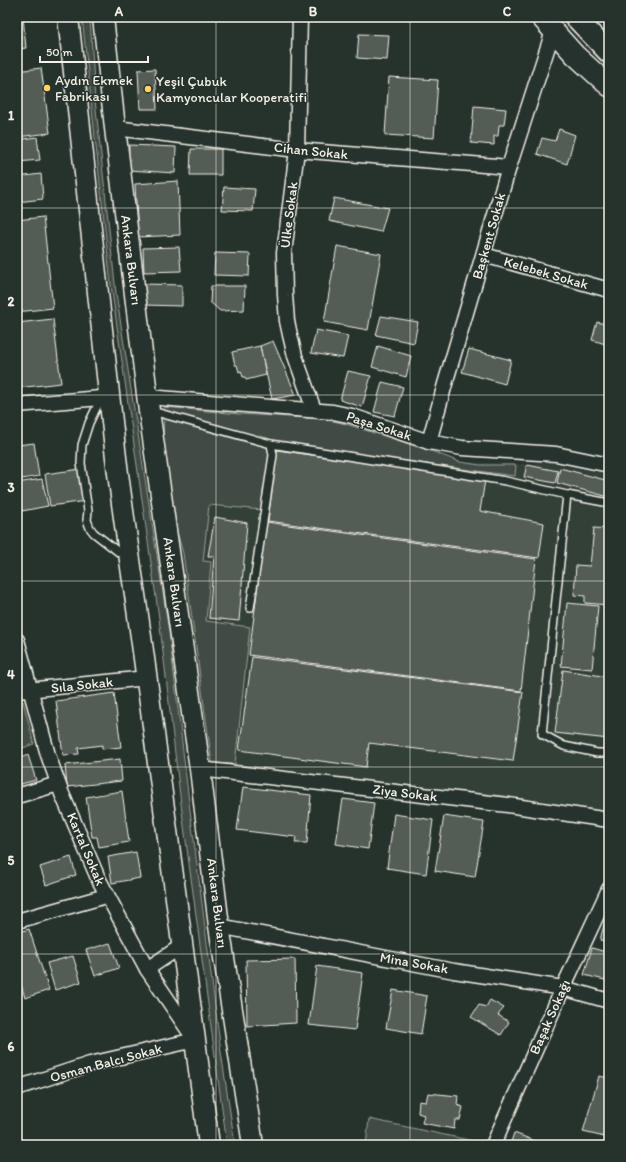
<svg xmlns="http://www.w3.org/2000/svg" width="626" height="1162" font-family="Itim,sans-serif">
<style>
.built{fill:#333f39}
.green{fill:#414b45;stroke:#9a9e96}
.building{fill:#525c55;stroke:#f4f1e8}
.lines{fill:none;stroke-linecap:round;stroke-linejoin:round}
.lane-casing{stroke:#f4f1e8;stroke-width:10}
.street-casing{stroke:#f4f1e8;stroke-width:17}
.secondary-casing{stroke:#f4f1e8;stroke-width:23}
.lane{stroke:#26332d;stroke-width:7}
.street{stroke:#26332d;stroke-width:14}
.secondary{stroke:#26332d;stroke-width:20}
.grid{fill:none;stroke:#f4f1e8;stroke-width:1;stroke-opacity:0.55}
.poi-dot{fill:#ffd166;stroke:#26332d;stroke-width:1.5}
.labels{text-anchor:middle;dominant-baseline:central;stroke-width:3;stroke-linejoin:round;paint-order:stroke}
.poi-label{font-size:14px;fill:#f4f1e8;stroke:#26332d;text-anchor:start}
.street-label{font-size:14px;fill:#f4f1e8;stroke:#26332d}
.neatline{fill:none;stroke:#f4f1e8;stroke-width:1.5}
.grid-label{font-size:13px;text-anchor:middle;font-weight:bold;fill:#f4f1e8}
</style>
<rect width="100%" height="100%" fill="#26332d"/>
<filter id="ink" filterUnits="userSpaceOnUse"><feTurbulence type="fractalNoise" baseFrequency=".025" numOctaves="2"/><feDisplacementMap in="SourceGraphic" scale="8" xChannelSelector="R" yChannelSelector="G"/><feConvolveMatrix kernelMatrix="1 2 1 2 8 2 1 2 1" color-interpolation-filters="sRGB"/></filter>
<g filter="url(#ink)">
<!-- built -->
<path class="built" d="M 163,405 L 326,417 L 348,422 L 460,462 L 520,464 L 545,462 L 609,474 L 609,813 L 209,766 L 182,558 L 168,510 L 161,460 Z"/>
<!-- green -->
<g class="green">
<path d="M 82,17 L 90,17 L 95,100 L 116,293 L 169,632 L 190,810 L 221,1052 L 235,1145 L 227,1145 L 181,804 L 159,618 L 111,285 Z"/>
<path d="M 164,407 L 239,414 L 324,419 L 346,424 L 431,451 L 460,462 L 480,465 L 516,465 L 515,476 L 272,443 L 262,510 L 209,505 L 203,561 L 211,562 L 206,621 L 250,627 L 235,764 L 212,763 L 183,553 L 169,504 L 163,452 Z"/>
<path d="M 23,701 L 34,744 L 17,750 L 17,702 Z"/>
<path d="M 369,1119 L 478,1142 L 477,1145 L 366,1145 Z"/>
</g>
<!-- building -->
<g class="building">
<path d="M 17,17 L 23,17 L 26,48 L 17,49 Z"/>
<path d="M 359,34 L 389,35 L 387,60 L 357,58 Z"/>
<path d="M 41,68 L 50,133 L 17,137 L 17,71 Z"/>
<path d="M 155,69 L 157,109 L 140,109 L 138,70 Z"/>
<path d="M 389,77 L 438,80 L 434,138 L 385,135 Z"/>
<path d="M 474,106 L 506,109 L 504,125 L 499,125 L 498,136 L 494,136 L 494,145 L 471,143 Z"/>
<path d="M 559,129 L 575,135 L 567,164 L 537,154 L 542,138 L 555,141 Z"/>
<path d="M 37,137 L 40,160 L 17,162 L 17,140 Z"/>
<path d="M 129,145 L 176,147 L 175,173 L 128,170 Z"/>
<path d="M 191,149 L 221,149 L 221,175 L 190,175 Z"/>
<path d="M 41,174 L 43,199 L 17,202 L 17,177 Z"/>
<path d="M 178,181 L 180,235 L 138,237 L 135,184 Z"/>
<path d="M 224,187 L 255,189 L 253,211 L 222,210 Z"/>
<path d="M 334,198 L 388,208 L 381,232 L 329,221 Z"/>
<path d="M 43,217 L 53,308 L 17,312 L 17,220 Z"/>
<path d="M 337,246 L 381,254 L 368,330 L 324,322 Z"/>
<path d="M 179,247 L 181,271 L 144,272 L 143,248 Z"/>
<path d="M 215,253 L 250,254 L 249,276 L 214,275 Z"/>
<path d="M 145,284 L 182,285 L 182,306 L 144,305 Z"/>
<path d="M 211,286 L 245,286 L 244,310 L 220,311 L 210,302 Z"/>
<path d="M 381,316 L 418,322 L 414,343 L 376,335 Z"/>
<path d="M 53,319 L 61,383 L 17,388 L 17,323 Z"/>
<path d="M 597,322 L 609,325 L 609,345 L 592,340 Z"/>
<path d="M 316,330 L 348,336 L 343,358 L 311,353 Z"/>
<path d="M 273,341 L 296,395 L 272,399 L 260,346 Z"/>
<path d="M 260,346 L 266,375 L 246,380 L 245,377 L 243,377 L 241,371 L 239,372 L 237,365 L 235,365 L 232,352 Z"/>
<path d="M 378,346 L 411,356 L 406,377 L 372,367 Z"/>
<path d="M 469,349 L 511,360 L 505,384 L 462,372 Z"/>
<path d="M 348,371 L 371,376 L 362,407 L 340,400 Z"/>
<path d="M 382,382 L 403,387 L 395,416 L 374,412 Z"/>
<path d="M 34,443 L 39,476 L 17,480 L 17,445 Z"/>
<path d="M 277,450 L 485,480 L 480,511 L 544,523 L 539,558 L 268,521 Z"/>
<path d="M 527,465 L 558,471 L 555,483 L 524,477 Z"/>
<path d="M 560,468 L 609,481 L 609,497 L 557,483 Z"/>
<path d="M 81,469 L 86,501 L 50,506 L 45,474 Z"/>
<path d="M 42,479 L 48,506 L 22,511 L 17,483 Z"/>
<path d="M 215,517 L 247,523 L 239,621 L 209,618 L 214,556 L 208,556 Z"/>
<path d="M 266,522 L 536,559 L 521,691 L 249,655 Z"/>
<path d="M 594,528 L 609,529 L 609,605 L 585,603 L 585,596 L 574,595 L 576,565 L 590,566 Z"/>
<path d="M 567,603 L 598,606 L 592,669 L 561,666 Z"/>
<path d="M 252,657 L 523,692 L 513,761 L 369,743 L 366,767 L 239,750 Z"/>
<path d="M 563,670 L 609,677 L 609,739 L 555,733 Z"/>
<path d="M 114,693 L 121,747 L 102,749 L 102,745 L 78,748 L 79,754 L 63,755 L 56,701 Z"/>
<path d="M 28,755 L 36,780 L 17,785 L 17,759 Z"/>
<path d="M 120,759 L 122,781 L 67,787 L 65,765 Z"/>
<path d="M 243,787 L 311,795 L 307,843 L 295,843 L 296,837 L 237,830 Z"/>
<path d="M 122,791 L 129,842 L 99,847 L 97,837 L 92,837 L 86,797 Z"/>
<path d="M 343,799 L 374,803 L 368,849 L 336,844 Z"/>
<path d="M 394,814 L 433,820 L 426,874 L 387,868 Z"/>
<path d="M 444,816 L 484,822 L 475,877 L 435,871 Z"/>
<path d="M 136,852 L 140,878 L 112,883 L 108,857 Z"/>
<path d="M 71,857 L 76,875 L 46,885 L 40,867 Z"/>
<path d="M 606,917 L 609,918 L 609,942 L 600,940 Z"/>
<path d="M 29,929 L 49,990 L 25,998 L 17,971 L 17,933 Z"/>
<path d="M 110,943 L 119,968 L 95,976 L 86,950 Z"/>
<path d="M 592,948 L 609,953 L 609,981 L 584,975 Z"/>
<path d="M 73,956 L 81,982 L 55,990 L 47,963 Z"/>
<path d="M 295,959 L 296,1023 L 247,1026 L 246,960 Z"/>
<path d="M 317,966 L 363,973 L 355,1030 L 309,1025 Z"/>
<path d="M 393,990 L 427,996 L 421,1034 L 386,1028 Z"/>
<path d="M 490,1000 L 504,1008 L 498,1015 L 509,1022 L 501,1035 L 471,1017 L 479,1005 L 486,1007 Z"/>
<path d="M 599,1076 L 609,1078 L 609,1138 L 583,1132 Z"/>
<path d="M 428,1093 L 458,1096 L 457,1105 L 463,1107 L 460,1120 L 455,1120 L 454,1129 L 422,1123 L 424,1115 L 418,1113 L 419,1101 L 426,1102 Z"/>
<path d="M 514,1133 L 543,1144 L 543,1145 L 510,1145 Z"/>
</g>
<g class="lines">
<!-- lane casing -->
<g class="lane-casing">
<g id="lane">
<path d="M 101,398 L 89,423 L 82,445 L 81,463 L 88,511 L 87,520 L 90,528 L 94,533 L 125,557"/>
<path d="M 152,411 L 271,444 L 506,481 L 567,495 L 609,503"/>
<path d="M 567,495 L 542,734 L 564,746 L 597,753 L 609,753"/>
<path d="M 250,608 L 273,455 L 271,444"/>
</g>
</g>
<!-- street casing -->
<g class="street-casing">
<g id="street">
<path d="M 300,17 L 297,150 L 284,253 L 285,295 L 287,321 L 290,335 L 295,356 L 314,410"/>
<path d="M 115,128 L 297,150 L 509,167"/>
<path d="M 484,255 L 609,290"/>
<path d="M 148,397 L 333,412 L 352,416 L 429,442 L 462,448 L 556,454 L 609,465"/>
<path d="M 17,405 L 101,398"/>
<path d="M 429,442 L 445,384 L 509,167 L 553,31"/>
<path d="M 17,640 L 48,755 L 62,794 L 98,878 L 147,969 L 195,1040 L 90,1064 L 17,1088"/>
<path d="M 17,691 L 147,678"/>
<path d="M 200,769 L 508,805 L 609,820"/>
<path d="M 17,796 L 58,784"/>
<path d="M 17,921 L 106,896"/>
<path d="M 219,926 L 454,971 L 563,988 L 609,1001"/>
<path d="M 147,969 L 183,945"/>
<path d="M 493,1145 L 563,988 L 609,889"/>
</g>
</g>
<!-- secondary casing -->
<g class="secondary-casing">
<g id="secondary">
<path d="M 68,17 C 83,161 98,305 115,449 C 124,526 137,603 147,681 C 169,835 189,990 209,1145"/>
<path d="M 103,17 L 115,128 L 149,411 L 200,769 L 219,926 L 253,1145"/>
<path d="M 541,17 L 575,55 L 609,86"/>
<path d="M 575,17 L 609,53"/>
</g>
</g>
<!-- lane -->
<use href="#lane" class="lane"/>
<!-- street -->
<use href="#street" class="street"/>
<!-- secondary -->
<use href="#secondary" class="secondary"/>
</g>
</g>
<!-- grid -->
<path class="grid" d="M 216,17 L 216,1145M 410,17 L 410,1145M 17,208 L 609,208M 17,395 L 609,395M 17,581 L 609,581M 17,767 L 609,767M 17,954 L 609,954"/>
<!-- markers -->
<g class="poi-dot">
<circle cx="47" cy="88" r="4"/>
<circle cx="148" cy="89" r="4"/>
</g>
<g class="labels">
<!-- poi labels -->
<g class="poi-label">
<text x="55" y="80">Aydın Ekmek<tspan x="55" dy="16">Fabrikası</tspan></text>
<text x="156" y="81">Yeşil Çubuk<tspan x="156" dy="16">Kamyoncular Kooperatifi</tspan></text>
</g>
<!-- street labels -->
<g class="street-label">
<text transform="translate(311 151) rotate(6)">Cihan Sokak</text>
<text transform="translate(289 215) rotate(-83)">Ülke Sokak</text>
<text transform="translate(489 236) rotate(-74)">Başkent Sokak</text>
<text transform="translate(131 260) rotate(83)">Ankara Bulvarı</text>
<text transform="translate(546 273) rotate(16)">Kelebek Sokak</text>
<text transform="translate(379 426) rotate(18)">Paşa Sokak</text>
<text transform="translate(174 582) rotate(82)">Ankara Bulvarı</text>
<text transform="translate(82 685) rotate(-6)">Sıla Sokak</text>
<text transform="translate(405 793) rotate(7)">Ziya Sokak</text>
<text transform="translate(86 849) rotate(67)">Kartal Sokak</text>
<text transform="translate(217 903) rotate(83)">Ankara Bulvarı</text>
<text transform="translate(414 963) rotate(10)">Mina Sokak</text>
<text transform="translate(550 1017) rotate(-66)">Başak Sokağı</text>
<text transform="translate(106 1063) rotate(-15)">Osman Balcı Sokak</text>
</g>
</g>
<!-- margin -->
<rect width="626" height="1162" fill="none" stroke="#26332d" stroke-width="44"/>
<!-- scale -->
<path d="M40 56v6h108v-6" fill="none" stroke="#f4f1e8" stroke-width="2"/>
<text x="46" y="56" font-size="12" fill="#f4f1e8" stroke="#26332d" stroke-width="3" paint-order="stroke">50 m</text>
<rect x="22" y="22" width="582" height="1118" class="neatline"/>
<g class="grid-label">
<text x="119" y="16">A</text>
<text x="313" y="16">B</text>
<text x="507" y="16">C</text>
<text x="11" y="120">1</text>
<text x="11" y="306">2</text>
<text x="11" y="492">3</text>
<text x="11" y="679">4</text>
<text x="11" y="865">5</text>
<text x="11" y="1051">6</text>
</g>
</svg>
